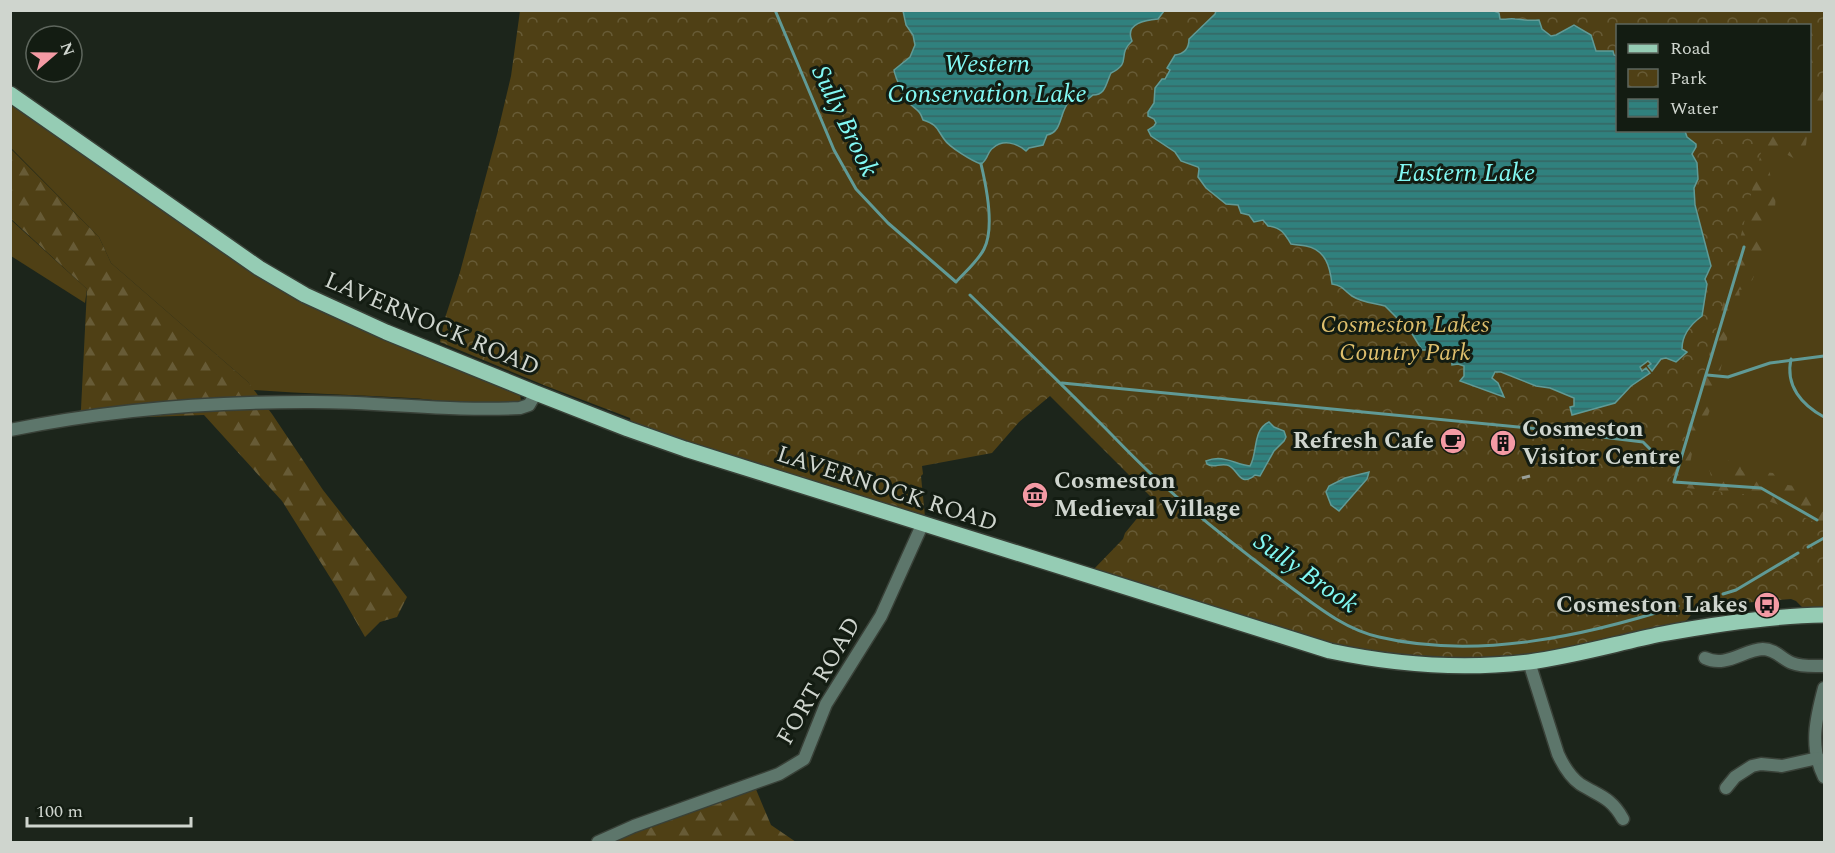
<svg xmlns="http://www.w3.org/2000/svg" width="1835" height="853" font-family="Spectral,serif">
<style>
.grass{fill:#4f4015}
.forest{fill:url(#forest-firs)}
.park{fill:url(#park-crowns)}
.water{fill:url(#water-rules);stroke:#609a96;stroke-width:1.5}
.lines{fill:none;stroke-linecap:round;stroke-linejoin:round}
.stream{stroke:#609a96;stroke-width:3}
.minor-casing{stroke:#394138;stroke-width:15}
.major-casing{stroke:#394138;stroke-width:18}
.minor{stroke:#5d766b;stroke-width:12}
.major{stroke:#95ccb4;stroke-width:15}
.rail{stroke:#999f98;stroke-width:3;stroke-dasharray:10 10;stroke-linecap:butt}
.labels{text-anchor:middle;dominant-baseline:central;stroke-width:6;stroke-linejoin:round;paint-order:stroke}
.street-label{font-size:24px;fill:#cfd5ce;stroke:#131c12}
.park-label{font-size:24px;font-style:italic;fill:#ddbe6c;stroke:#131c12}
.poi-label{font-size:24px;font-weight:bold;fill:#cfd5ce;stroke:#131c12;text-anchor:start}
.water-label{font-size:26px;font-style:italic;fill:#82f8f3;stroke:#131c12}
</style>
<defs>
<pattern id="forest-firs" width="22" height="20" patternUnits="userSpaceOnUse" patternTransform="scale(1.5)"><rect width="22" height="20" fill="#4f4015"/><path d="M5 1l3.5 6h-7zM16 11l3.5 6h-7z" fill="#675b36"/></pattern>
<pattern id="park-crowns" width="20" height="18" patternUnits="userSpaceOnUse" patternTransform="scale(1.5)"><rect width="20" height="18" fill="#4f4015"/><path d="M2 6a3 3 0 1 1 6 0M12 15a3 3 0 1 1 6 0" fill="none" stroke="#675b36"/></pattern>
<pattern id="water-rules" width="6" height="5" patternUnits="userSpaceOnUse" patternTransform="scale(1.5)"><rect width="6" height="5" fill="#30817e"/><path d="M0 2.5h6" fill="none" stroke="#366764"/></pattern>
</defs>
<rect width="100%" height="100%" fill="#1c251b"/>
<!-- grass -->
<g class="grass">
<path d="M 1824,76 L 1824,527 L 1669,480 L 1766,131 L 1810,130 L 1810,84 Z"/>
<path d="M 10,102 L 296,300 L 456,369 L 516,390 L 520,394 L 521,401 C 500,412 437,399 411,398 C 358,395 306,394 253,390 L 248,382 L 111,263 L 99,237 L 11,148 Z"/>
<path d="M 10,219 L 87,289 L 85,303 L 11,256 Z"/>
</g>
<!-- forest -->
<g class="forest">
<path d="M 1824,11 L 1824,100 L 1810,108 L 1810,26 L 1777,26 Z"/>
<path d="M 1749,131 L 1803,131 L 1807,136 L 1806,145 L 1797,160 L 1784,153 L 1768,161 L 1771,180 L 1776,189 L 1775,209 L 1762,244 L 1765,251 L 1763,258 L 1754,265 L 1754,276 L 1749,288 L 1739,290 L 1741,305 C 1738,309 1735,311 1733,316 C 1724,338 1713,451 1681,445 L 1674,450 L 1692,445 L 1693,448 L 1689,469 L 1685,478 L 1708,478 L 1711,476 L 1708,465 L 1712,463 L 1724,463 L 1733,458 L 1740,462 L 1741,469 L 1747,476 L 1754,471 L 1773,473 L 1781,484 L 1795,486 L 1822,494 L 1824,496 L 1824,537 L 1669,490 L 1557,437 Z"/>
<path d="M 10,148 L 99,237 L 111,263 L 248,382 L 272,414 L 323,490 L 407,597 L 397,617 L 380,622 L 365,637 L 338,590 L 282,501 L 204,415 L 120,418 L 77,424 L 81,409 L 87,289 L 11,219 Z"/>
<path d="M 755,787 L 771,825 L 796,842 L 610,842 L 640,827 Z"/>
</g>
<!-- park -->
<path class="park" d="M 520,11 L 1824,11 L 1824,76 L 1810,84 L 1810,26 L 1618,26 L 1618,130 L 1766,131 C 1740,245 1710,358 1675,471 L 1669,480 L 1668,486 L 1752,495 L 1779,505 L 1824,527 L 1824,607 L 1803,608 L 1796,601 L 1791,599 L 1729,604 L 1694,611 L 1687,620 L 1680,624 L 1531,654 L 1492,659 L 1439,660 L 1350,649 L 1303,636 L 1093,570 L 1123,539 L 1125,533 L 1153,499 L 1050,396 L 1019,422 L 992,453 L 922,466 L 923,474 L 921,476 L 925,517 L 631,423 L 630,418 L 546,386 L 440,342 L 445,318 L 460,272 L 498,131 L 511,76 Z"/>
<!-- water -->
<g class="water">
<path d="M 903,11 L 903,10 L 1164,11 L 1158,19 C 1147,20 1124,23 1132,41 C 1116,56 1133,62 1111,73 C 1106,83 1106,95 1093,95 L 1088,99 L 1084,98 L 1075,102 L 1069,102 C 1059,112 1063,132 1047,135 L 1043,145 L 1029,148 L 1026,151 C 1017,143 1003,139 993,148 C 987,152 988,160 981,164 C 972,161 949,147 944,139 C 936,128 938,125 923,120 C 920,111 918,111 911,105 C 905,100 895,77 894,70 L 910,57 L 915,45 L 913,35 L 906,25 Z"/>
<path d="M 1494,11 L 1499,13 L 1500,19 C 1506,20 1510,18 1515,19 C 1527,20 1528,21 1539,20 L 1542,29 L 1551,36 L 1556,35 L 1574,25 L 1591,35 L 1596,51 L 1613,51 L 1614,55 L 1617,56 L 1618,130 L 1685,131 L 1687,137 L 1696,144 L 1696,147 L 1692,154 L 1697,163 L 1698,179 L 1694,188 L 1695,205 L 1711,266 L 1705,279 L 1707,284 L 1702,316 C 1691,324 1682,335 1682,349 L 1687,352 L 1676,362 L 1666,358 L 1661,359 L 1652,371 L 1648,366 L 1651,364 L 1648,361 L 1640,367 L 1642,371 L 1646,368 L 1650,373 L 1631,386 L 1615,403 L 1572,415 L 1570,407 L 1574,406 L 1574,398 L 1550,388 L 1536,386 L 1501,372 L 1495,372 L 1492,378 L 1498,383 L 1504,397 L 1460,381 L 1464,376 L 1464,366 L 1458,364 L 1452,365 L 1451,356 L 1432,350 L 1422,350 L 1411,332 L 1385,306 C 1374,303 1363,303 1352,296 C 1343,290 1344,286 1332,284 C 1330,267 1326,250 1306,246 C 1300,245 1296,245 1291,244 C 1285,234 1281,227 1268,226 L 1263,220 L 1254,222 L 1249,215 L 1241,213 L 1238,205 L 1226,204 L 1206,188 L 1198,177 L 1199,169 L 1198,167 L 1181,161 L 1175,152 L 1151,136 L 1148,130 L 1154,126 L 1156,123 L 1154,119 L 1148,116 L 1148,112 L 1154,103 L 1155,88 L 1162,79 L 1165,79 L 1170,70 L 1167,68 L 1175,55 C 1183,54 1189,50 1189,39 L 1215,14 L 1216,11 Z"/>
<path d="M 1269,422 L 1274,427 L 1284,431 L 1286,437 L 1284,441 L 1274,451 L 1260,476 L 1255,475 C 1239,489 1238,467 1227,465 C 1218,463 1215,469 1207,464 L 1206,461 C 1223,454 1234,464 1250,466 C 1258,453 1252,430 1269,422 Z"/>
<path d="M 1369,472 L 1367,479 L 1339,511 L 1331,505 L 1326,492 L 1329,486 L 1345,478 Z"/>
</g>
<g class="lines">
<!-- stream -->
<g class="stream">
<path d="M 775,10 L 834,150 L 856,189 L 888,223 L 956,282 C 965,272 978,261 984,249 C 995,228 986,185 981,164"/>
<path d="M 1744,247 L 1674,482 L 1761,488 L 1817,520"/>
<path d="M 970,295 C 1009,333 1048,371 1087,410 C 1112,434 1135,460 1161,483 C 1200,518 1243,552 1285,583 C 1314,604 1343,629 1379,637 C 1477,660 1585,636 1678,606"/>
<path d="M 1791,359 C 1785,386 1802,405 1824,417"/>
<path d="M 1707,375 L 1728,377 L 1770,363 L 1824,356"/>
<path d="M 1062,383 L 1549,430"/>
<path d="M 1561,432 L 1643,442 L 1650,449"/>
<path d="M 1808,547 L 1824,538"/>
<path d="M 1723,594 L 1736,590 L 1798,553"/>
</g>
<!-- minor casing -->
<g class="minor-casing">
<g id="minor">
<path d="M 10,430 C 107,410 207,402 305,402 C 377,401 449,412 520,408 L 529,405 L 536,393"/>
<path d="M 1705,658 C 1726,668 1743,650 1763,649 C 1775,649 1782,659 1792,663 C 1802,667 1814,666 1824,666"/>
<path d="M 1529,662 L 1558,754 C 1563,765 1569,776 1580,784 C 1599,796 1611,797 1623,819"/>
<path d="M 1824,688 C 1816,718 1809,747 1824,777"/>
<path d="M 1726,788 L 1735,777 L 1752,766 L 1761,764 L 1782,766 L 1818,758"/>
<path d="M 598,842 L 634,826 L 779,774 L 804,759 L 826,704 L 881,616 L 923,523"/>
</g>
</g>
<!-- major casing -->
<g class="major-casing">
<path id="major" d="M 10,94 L 226,245 L 259,268 L 305,295 L 386,332 L 536,393 L 628,429 L 685,449 L 1330,651 C 1396,665 1461,670 1529,662 C 1574,656 1618,643 1662,634 C 1716,624 1770,616 1824,615"/>
</g>
<!-- minor -->
<use href="#minor" class="minor"/>
<!-- major -->
<use href="#major" class="major"/>
<!-- rail -->
<path class="rail" d="M 1522,478 L 1530,476"/>
</g>
<!-- icons -->
<defs>
<g id="cafe-disc" transform="scale(1.35)"><circle r="9.5" fill="#f49aa4" stroke="#131c12"/><path d="M-5.5-4.5H6V0H3Q3 3.5 0 3.5H-2.5Q-5.5 3.5-5.5 0ZM3-3.2v2h1.7v-2ZM-6 4.5H4V6H-6Z" fill="#111"/></g>
<g id="building-disc" transform="scale(1.35)"><circle r="9.5" fill="#f49aa4" stroke="#131c12"/><path d="M-4-6H4V6H1V3H-1V6H-4ZM-2.5-4.3h1.7v1.8h-1.7ZM.8-4.3h1.7v1.8H.8ZM-2.5-1h1.7V.8h-1.7ZM.8-1h1.7V.8H.8Z" fill="#111"/></g>
<g id="museum-disc" transform="scale(1.35)"><circle r="9.5" fill="#f49aa4" stroke="#131c12"/><path d="M0-6L6-3V-2H-6V-3ZM-5-1h2V3h-2ZM-1-1h2V3h-2ZM3-1h2V3H3ZM-6 4H6V6H-6Z" fill="#111"/></g>
<g id="bus-disc" transform="scale(1.35)"><circle r="9.5" fill="#f49aa4" stroke="#131c12"/><path d="M-5-6H5V4H4V6H2V4H-2V6H-4V4H-5ZM-3.5-4V0h7V-4ZM-3.5 1.2v1.5H-2V1.2ZM2 1.2v1.5H3.5V1.2Z" fill="#111"/></g>
</defs>
<g fill-rule="evenodd">
<use href="#cafe-disc" x="1453" y="441"/>
<use href="#building-disc" x="1503" y="443"/>
<use href="#museum-disc" x="1035" y="495"/>
<use href="#bus-disc" x="1767" y="605"/>
</g>
<g class="labels">
<!-- street labels -->
<g class="street-label">
<text transform="translate(432 324) rotate(23)">LAVERNOCK ROAD</text>
<text transform="translate(887 489) rotate(18)">LAVERNOCK ROAD</text>
<text transform="translate(819 681) rotate(-60)">FORT ROAD</text>
</g>
<!-- park labels -->
<g class="park-label">
<text x="1405" y="325">Cosmeston Lakes<tspan x="1405" dy="28">Country Park</tspan></text>
</g>
<!-- poi labels -->
<g class="poi-label">
<text x="1522" y="429">Cosmeston<tspan x="1522" dy="28">Visitor Centre</tspan></text>
<text x="1434" y="441" text-anchor="end">Refresh Cafe</text>
<text x="1054" y="481">Cosmeston<tspan x="1054" dy="28">Medieval Village</tspan></text>
<text x="1748" y="605" text-anchor="end">Cosmeston Lakes</text>
</g>
<!-- water labels -->
<g class="water-label">
<text x="987" y="64">Western<tspan x="987" dy="30">Conservation Lake</tspan></text>
<text transform="translate(845 121) rotate(64)">Sully Brook</text>
<text x="1466" y="173">Eastern Lake</text>
<text transform="translate(1306 573) rotate(35)">Sully Brook</text>
</g>
</g>
<!-- border -->
<rect width="1835" height="853" fill="none" stroke="#cfd5ce" stroke-width="24"/>
<!-- legend -->
<rect x="1616" y="24" width="195" height="108" fill="#131c12" stroke="#5e665d" stroke-width="1.5"/>
<rect x="1628" y="44" width="30" height="9" fill="#95ccb4" stroke="#5e665d" stroke-width="1.5"/>
<text x="1670" y="54" font-size="18" fill="#cfd5ce">Road</text>
<rect x="1628" y="69" width="30" height="18" fill="url(#park-crowns)" stroke="#5e665d" stroke-width="1.5"/>
<text x="1670" y="84" font-size="18" fill="#cfd5ce">Park</text>
<rect x="1628" y="99" width="30" height="18" fill="url(#water-rules)" stroke="#5e665d" stroke-width="1.5"/>
<text x="1670" y="114" font-size="18" fill="#cfd5ce">Water</text>
<!-- north arrow -->
<g transform="translate(54 54) rotate(70)"><circle r="28" fill="#131c12" stroke="#5e665d" stroke-width="1.5"/>
<path d="M0-4.5L10 22L0 15L-10 22Z" fill="#f49aa4"/>
<text y="-9" font-size="16" font-weight="bold" text-anchor="middle" fill="#cfd5ce">N</text>
</g>
<!-- scale -->
<path d="M27 817v9h164v-9" fill="none" stroke="#cfd5ce" stroke-width="3"/>
<text x="36" y="817" font-size="18" fill="#cfd5ce" stroke="#131c12" stroke-width="4.5" paint-order="stroke">100 m</text>
</svg>
